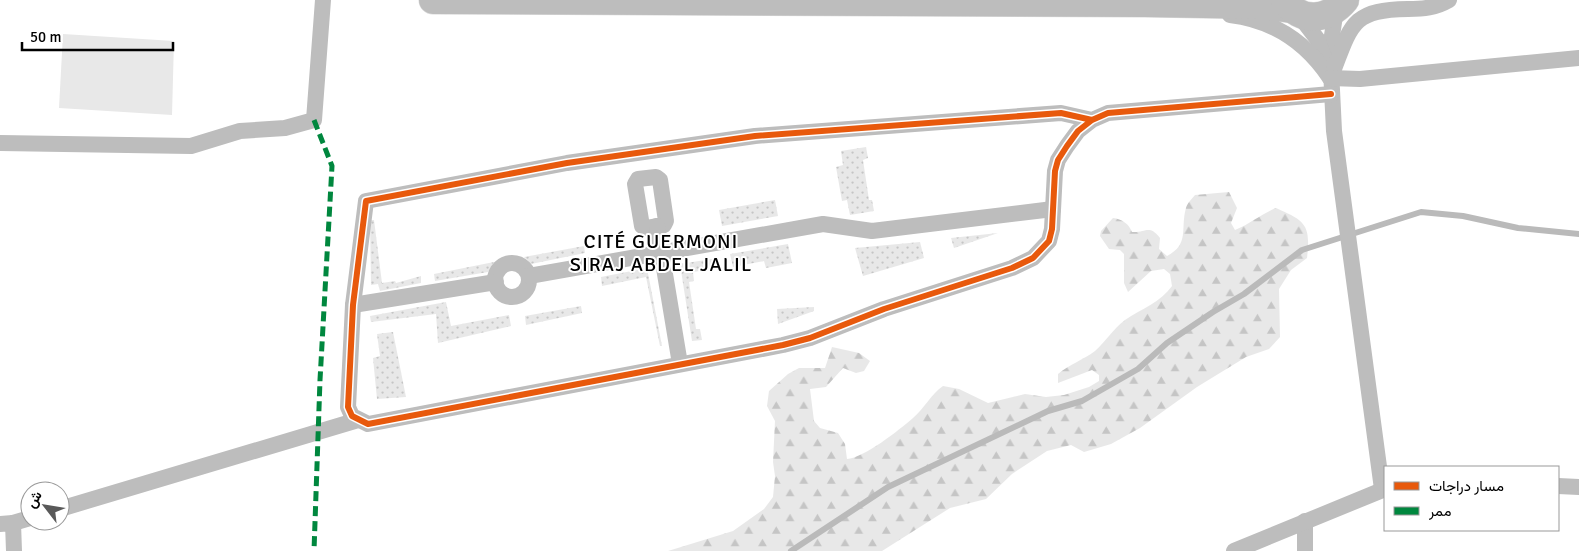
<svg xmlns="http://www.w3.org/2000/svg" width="1579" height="551" font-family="Signika,Vazirmatn,sans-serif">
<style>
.grass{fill:url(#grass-dots)}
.forest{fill:url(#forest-firs)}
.garden{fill:#e8e8e8}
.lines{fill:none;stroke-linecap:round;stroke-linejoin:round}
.stream{stroke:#bababa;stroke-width:6}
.highway-casing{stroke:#dbdbdb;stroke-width:29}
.street{stroke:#bdbdbd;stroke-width:16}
.highway{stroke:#bdbdbd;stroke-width:28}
.quiet{stroke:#00873e;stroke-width:5;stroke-dasharray:10 5;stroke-linecap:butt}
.cycleway-casing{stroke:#fff;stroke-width:9}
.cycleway{stroke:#e8590c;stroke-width:6}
.labels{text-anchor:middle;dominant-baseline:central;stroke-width:4;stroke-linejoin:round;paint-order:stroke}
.neighbourhood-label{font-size:20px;letter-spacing:1px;fill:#000;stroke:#fff}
</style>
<defs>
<pattern id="grass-dots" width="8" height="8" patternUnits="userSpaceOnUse" patternTransform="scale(1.25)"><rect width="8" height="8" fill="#e8e8e8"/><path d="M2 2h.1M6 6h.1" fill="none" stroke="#c5c5c5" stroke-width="1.8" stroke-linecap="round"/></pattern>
<pattern id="forest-firs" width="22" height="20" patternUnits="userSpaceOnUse" patternTransform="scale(1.25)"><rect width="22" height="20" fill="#e8e8e8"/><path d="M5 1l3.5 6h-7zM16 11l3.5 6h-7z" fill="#c5c5c5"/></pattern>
</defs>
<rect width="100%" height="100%" fill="#fff"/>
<!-- grass -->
<g class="grass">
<path d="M 866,147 L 868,158 L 863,160 L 869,200 L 872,200 L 874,211 L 850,215 L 847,200 L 842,201 L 836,167 L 843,165 L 841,151 Z"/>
<path d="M 775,200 L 778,216 L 722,226 L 719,210 Z"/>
<path d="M 370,220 L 374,220 L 382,283 L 395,281 L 396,283 L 421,276 L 421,283 L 380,291 L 378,284 L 371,285 Z"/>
<path d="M 998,233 L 954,248 L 951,238 Z"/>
<path d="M 920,242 L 924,258 L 863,276 L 855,248 Z"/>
<path d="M 788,244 L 792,263 L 766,268 L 764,261 L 733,267 L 730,254 Z"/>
<path d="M 584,246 L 585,253 L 531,264 L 524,257 Z"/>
<path d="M 718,258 L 719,268 L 693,272 L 694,281 L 689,282 L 696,329 L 700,329 L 702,340 L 692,341 L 680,264 Z"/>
<path d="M 494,262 L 488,272 L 435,281 L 434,274 Z"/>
<path d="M 647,268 L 662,346 L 660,346 L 646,277 L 602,286 L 601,277 Z"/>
<path d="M 446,302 L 451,326 L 509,315 L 511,326 L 438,343 L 436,314 L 371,322 L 370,316 Z"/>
<path d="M 581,306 L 582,313 L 526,325 L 525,316 Z"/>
<path d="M 814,307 L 814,311 L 778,324 L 777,309 Z"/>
<path d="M 393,332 L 406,397 L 377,399 L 373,358 L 380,356 L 377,334 Z"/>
</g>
<!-- forest -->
<path class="forest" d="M 1229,192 L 1237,208 L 1231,223 L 1235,230 C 1250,224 1261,214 1276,208 C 1305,221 1311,224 1307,258 L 1291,270 L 1279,289 L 1280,337 L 1269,349 L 1246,357 L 1197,387 L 1140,428 L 1111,444 L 1084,452 L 1071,445 L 1047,451 L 1012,474 L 986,499 L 950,508 L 882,551 L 668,551 L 733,531 L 764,509 L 773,497 L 775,476 L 773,462 L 775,421 L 767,406 L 769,391 L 788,374 L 799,368 L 825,368 L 832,347 L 859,353 L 870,361 L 864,371 L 856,373 L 843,368 L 826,387 L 810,389 L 814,421 L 820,428 L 838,433 L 845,444 L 847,459 C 864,458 899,430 913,418 C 925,408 930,395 943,386 L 959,389 L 988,403 L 1025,394 L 1046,397 L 1064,395 L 1089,387 L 1099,381 L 1099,375 L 1092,370 L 1058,383 L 1058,374 C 1070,364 1083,360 1095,351 C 1106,341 1113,329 1125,320 C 1141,309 1161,302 1172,286 L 1170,274 L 1164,269 L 1151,271 L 1128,292 L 1124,283 L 1124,254 L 1120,250 L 1109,249 L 1100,236 L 1101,231 L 1113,218 C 1122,219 1129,224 1132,232 C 1146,233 1149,224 1160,238 L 1159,249 L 1167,256 C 1190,244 1180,229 1186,208 C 1187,203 1192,199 1195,195 Z"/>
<!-- garden -->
<path class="garden" d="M 63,34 L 174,41 L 172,115 L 59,108 Z"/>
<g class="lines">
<!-- stream -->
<path class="stream" d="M 791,551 L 888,487 L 1048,411 L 1082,401 L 1138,369 L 1167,343 L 1213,312 L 1244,294 L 1302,250 L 1421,212 L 1463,216 L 1518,228 L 1579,234"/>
<!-- highway casing -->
<g class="highway-casing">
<g id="highway">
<path d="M 433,0 L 1145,3 L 1261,5 L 1293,9"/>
<path d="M 1285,0 C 1300,24 1329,20 1345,0"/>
</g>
</g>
<!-- street -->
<g class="street">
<path d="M 1336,9 L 1330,49 L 1334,131 L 1382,489"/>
<path d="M 1298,14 L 1318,40 L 1326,64"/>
<path d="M 1230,15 C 1273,20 1306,42 1330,78"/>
<path d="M 1334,69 C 1352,21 1355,10 1408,9 C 1424,9 1435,8 1449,0"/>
<path d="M 1330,78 L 1360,79 L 1579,58"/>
<path d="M 1092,120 L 1061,113 L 755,136 L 567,163 L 366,201 L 353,305 L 348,407 L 352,416 L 368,424 L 783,345 L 810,338 L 884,309 L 1012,268 L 1033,258 L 1049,241 L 1052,229 L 1055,171 L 1058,160 L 1067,146 L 1078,131 L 1092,120 L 1108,113 L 1331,94"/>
<path d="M 0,143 L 191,146 L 240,131 L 285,128 L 314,120 L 323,0"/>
<path d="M 656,177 L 660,180 L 666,221 L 664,225 L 647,228 L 642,226 L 635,184 L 638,179 Z"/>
<path d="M 657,226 L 680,364"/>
<circle cx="512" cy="280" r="17"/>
<path d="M 529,276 L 823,224 L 872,231 L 1053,209"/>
<path d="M 353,305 L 496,282"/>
<path d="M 1558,486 L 1579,487"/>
<path d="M 60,509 L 358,420"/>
<path d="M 1305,521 L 1305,551"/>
<path d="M 13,523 L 30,518"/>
<path d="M 0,524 L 13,523 L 14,551"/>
<path d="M 1234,551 L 1385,489"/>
</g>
<!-- highway -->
<use href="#highway" class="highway"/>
<!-- quiet -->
<path class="quiet" d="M 314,120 L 332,166 L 320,380 L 314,551"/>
<!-- cycleway casing -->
<g class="cycleway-casing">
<path id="cycleway" d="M 1092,120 L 1061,113 L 755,136 L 567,163 L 366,201 L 353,305 L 348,407 L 352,416 L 368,424 L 783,345 L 810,338 L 884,309 L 1012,268 L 1033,258 L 1049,241 L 1052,229 L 1055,171 L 1058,160 L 1067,146 L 1078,131 L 1092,120 L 1108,113 L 1331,94"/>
</g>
<!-- cycleway -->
<use href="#cycleway" class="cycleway"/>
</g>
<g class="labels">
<!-- neighbourhood labels -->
<g class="neighbourhood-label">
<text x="661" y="241">CITÉ GUERMONI<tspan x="661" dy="23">SIRAJ ABDEL JALIL</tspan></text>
</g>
</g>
<!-- legend -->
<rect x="1384" y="466" width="175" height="65" fill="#ffffff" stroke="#999999"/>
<rect x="1394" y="482" width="25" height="8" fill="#e8590c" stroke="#999999"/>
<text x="1429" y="491" font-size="15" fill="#000000">مسار دراجات</text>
<rect x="1394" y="507" width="25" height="8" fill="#00873e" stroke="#999999"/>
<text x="1429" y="516" font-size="15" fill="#000000">ممر</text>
<!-- north arrow -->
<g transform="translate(45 506) rotate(301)"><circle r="24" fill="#ffffff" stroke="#999999"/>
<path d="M0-4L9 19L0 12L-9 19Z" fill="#595959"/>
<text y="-8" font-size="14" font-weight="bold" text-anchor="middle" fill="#000000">ش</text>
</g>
<!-- scale -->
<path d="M22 42v8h151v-8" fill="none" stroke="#000000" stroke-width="2.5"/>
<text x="30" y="42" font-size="15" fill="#000000" stroke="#ffffff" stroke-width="4" paint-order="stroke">50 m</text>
</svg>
